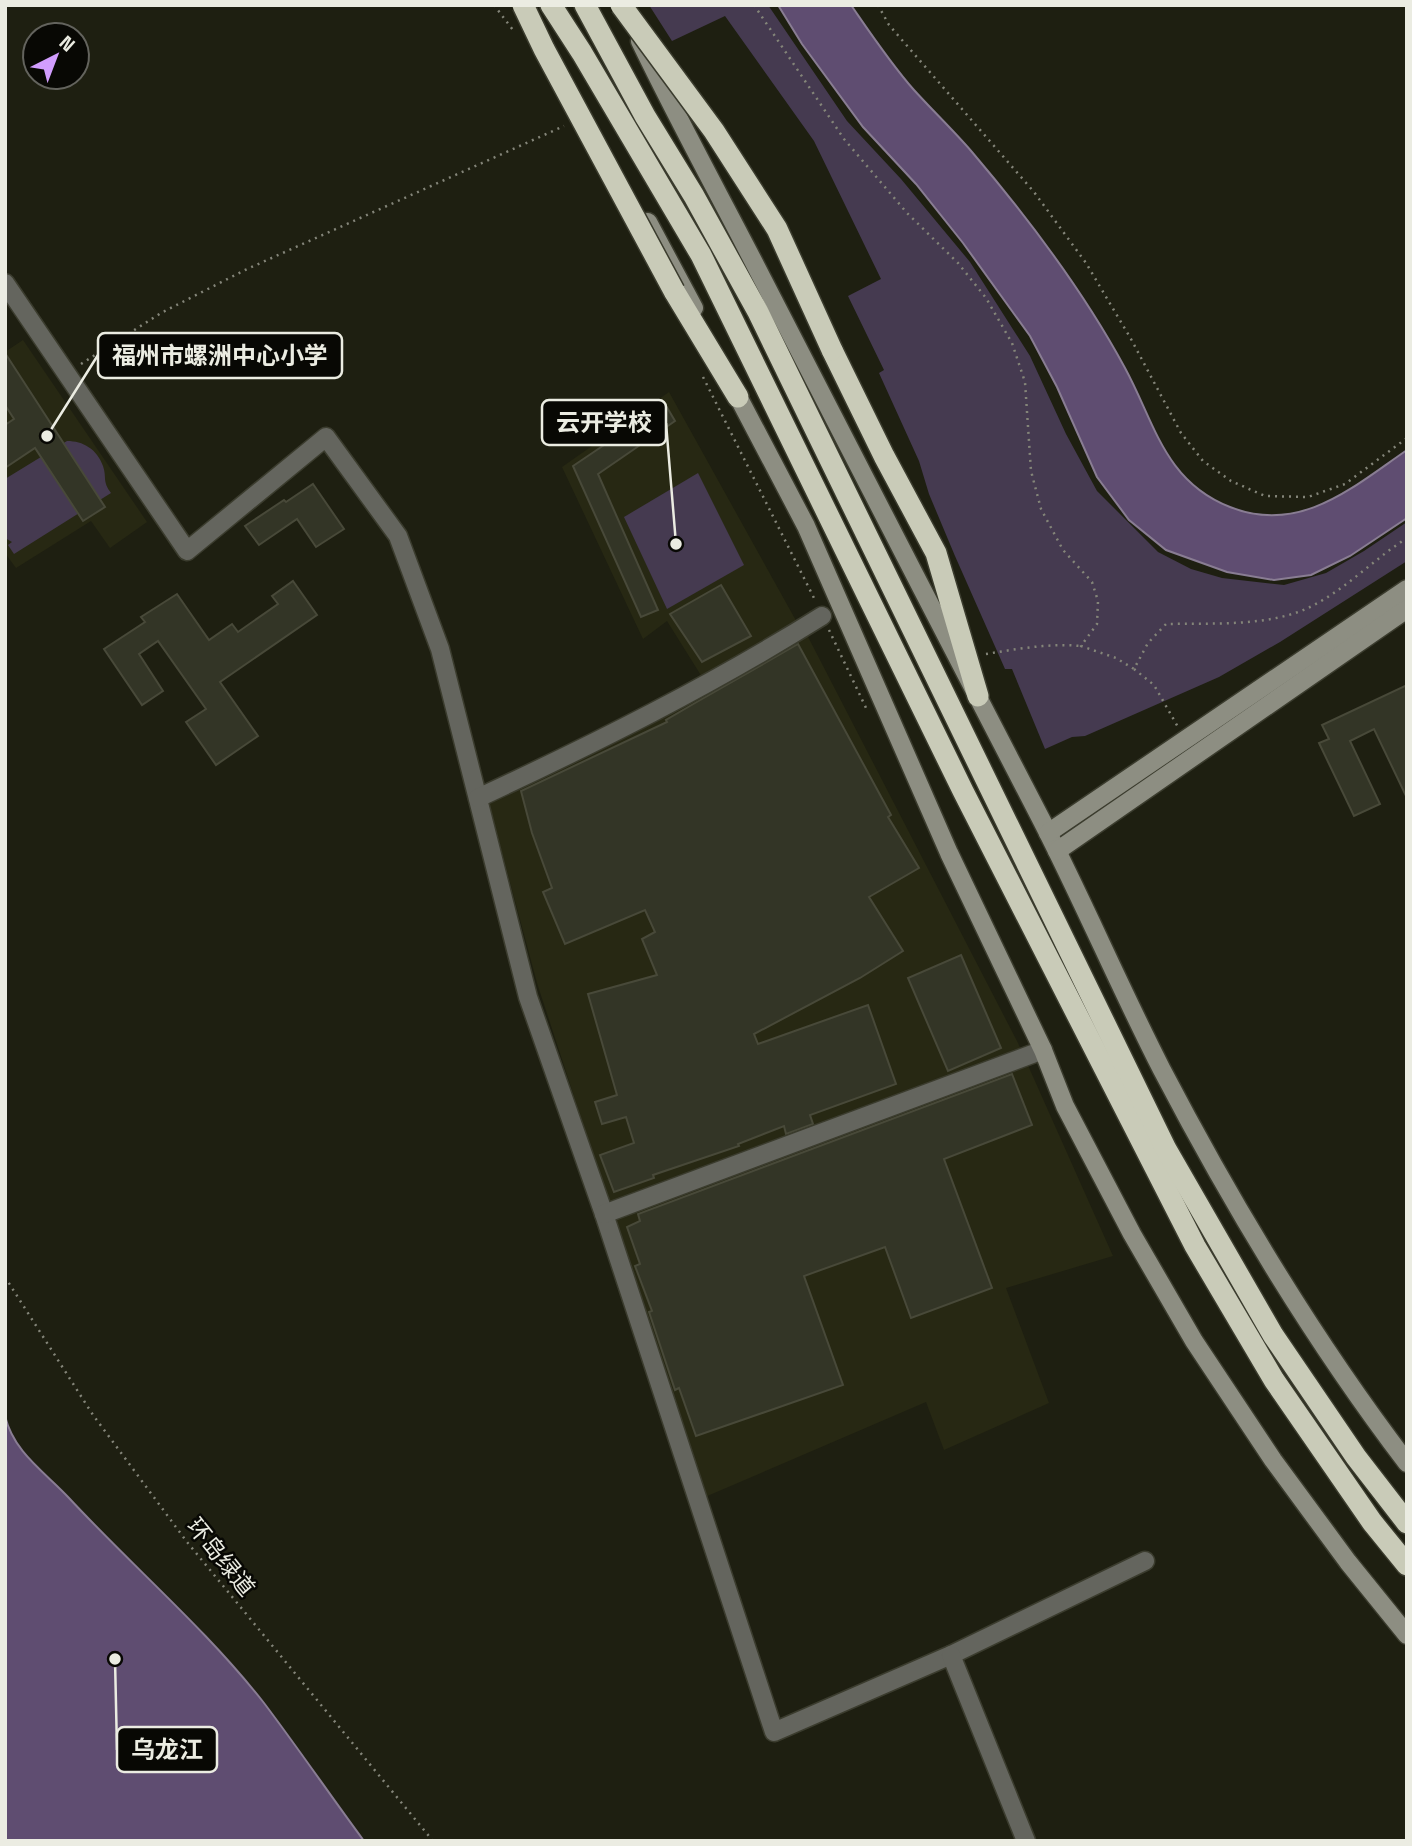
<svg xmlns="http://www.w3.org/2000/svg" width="1412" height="1846" font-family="'Space Grotesk','Noto Sans SC',sans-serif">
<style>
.built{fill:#272813}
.green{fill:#453a50}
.water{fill:#5f4d71;stroke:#897d93;stroke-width:2}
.building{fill:#333526;stroke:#484939;stroke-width:2}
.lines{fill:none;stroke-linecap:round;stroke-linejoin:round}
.street-casing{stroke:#3b3c2e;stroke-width:21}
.secondary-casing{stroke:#3b3c2e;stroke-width:21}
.highway-casing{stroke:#3b3c2e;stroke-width:24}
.path{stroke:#848579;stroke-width:2.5;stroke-dasharray:2 5;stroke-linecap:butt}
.street{stroke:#64655e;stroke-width:18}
.secondary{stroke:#8d8e82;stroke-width:18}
.highway{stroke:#c9cbb8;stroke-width:21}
.highway-bridge-casing{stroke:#3b3c2e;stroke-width:24;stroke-linecap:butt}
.highway-bridge{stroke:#c9cbb8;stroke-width:21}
.labels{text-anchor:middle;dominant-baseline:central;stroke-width:5;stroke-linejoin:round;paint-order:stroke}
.street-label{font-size:23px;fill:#ebece2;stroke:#080804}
.leader{fill:none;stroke:#ebece2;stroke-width:2.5}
.callout-dot{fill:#ebece2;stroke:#080804;stroke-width:2.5}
.callout{fill:#080804;stroke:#ebece2;stroke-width:2.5}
.callout-label{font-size:24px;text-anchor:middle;font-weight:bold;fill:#ebece2}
</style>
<rect width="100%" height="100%" fill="#1e1f11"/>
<!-- built -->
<g class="built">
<path d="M 23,340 L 147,522 L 110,548 L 91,521 L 16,568 L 5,553 L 5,352 Z"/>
<path d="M 669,392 L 799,626 L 702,677 L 667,621 L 643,639 L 562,467 Z"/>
<path d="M 805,631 L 1018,1043 L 1113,1256 L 1006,1288 L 1049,1403 L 944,1450 L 926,1402 L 705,1497 L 537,983 L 488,800 Z"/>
</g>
<!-- green -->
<g class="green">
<path d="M 649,5 L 768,5 L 847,121 L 901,179 L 970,262 L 1030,356 L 1066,434 L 1097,491 L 1158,552 L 1191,569 L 1222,578 L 1284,585 L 1326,573 L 1364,551 L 1407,522 L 1407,561 L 1280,642 L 1219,677 L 1085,736 L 1072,737 L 1045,749 L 1012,669 L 1005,669 L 955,556 L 929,494 L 919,461 L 879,373 L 884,370 L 848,296 L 881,279 L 814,141 L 725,16 L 672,41 Z"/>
<path d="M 67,441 C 83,441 97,449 103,466 C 107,478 102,481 111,493 L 14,554 L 8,545 L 12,542 L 5,538 L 5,479 Z"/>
<path d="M 698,473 L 744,565 L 667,609 L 624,517 Z"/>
</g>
<!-- water -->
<g class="water">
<path d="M 778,5 L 851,5 C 871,34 891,64 914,90 C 933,111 954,131 972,152 C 1029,219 1083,290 1125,368 C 1155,423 1164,481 1230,507 C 1300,535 1353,487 1407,450 L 1407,518 L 1350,556 L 1311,575 L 1274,580 L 1227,572 L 1166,550 L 1129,520 L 1097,477 L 1057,387 L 1030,336 L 963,243 L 916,184 L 863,127 L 802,44 Z"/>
<path d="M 5,1416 C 14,1453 45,1472 69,1498 C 133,1567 206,1629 264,1703 C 298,1748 330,1795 364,1841 L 5,1841 Z"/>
</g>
<!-- building -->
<g class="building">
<path d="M 5,353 L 105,507 L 83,521 L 35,448 L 5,468 L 5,425 L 14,419 L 5,405 Z"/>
<path d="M 665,404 L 675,421 L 598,474 L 658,610 L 641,617 L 573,466 Z"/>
<path d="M 313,484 L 344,529 L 316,547 L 297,519 L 259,545 L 245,526 L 284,500 L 286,502 Z"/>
<path d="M 293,581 L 317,615 L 220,682 L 258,736 L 216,765 L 186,722 L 206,709 L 158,641 L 139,654 L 163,691 L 142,705 L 104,649 L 145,622 L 141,617 L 177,594 L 209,640 L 232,624 L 238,632 L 278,604 L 272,596 Z"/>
<path d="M 721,585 L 751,636 L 702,662 L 670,614 Z"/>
<path d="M 798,644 L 891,815 L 888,817 L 919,868 L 869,897 L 903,951 L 860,978 L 754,1034 L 758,1044 L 868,1005 L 896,1084 L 810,1115 L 813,1124 L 786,1134 L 784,1126 L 738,1144 L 739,1146 L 653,1175 L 654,1178 L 614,1192 L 600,1155 L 634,1143 L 626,1117 L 602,1124 L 595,1102 L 617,1095 L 588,994 L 657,975 L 642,939 L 655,932 L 645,910 L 565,944 L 543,892 L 552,888 L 532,833 L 521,791 L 667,722 L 666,720 L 695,703 Z"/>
<path d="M 1407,685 L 1407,798 L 1374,729 L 1350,741 L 1380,804 L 1354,816 L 1319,743 L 1329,739 L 1322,725 Z"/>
<path d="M 961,955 L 1001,1048 L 948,1071 L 908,978 Z"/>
<path d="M 1012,1074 L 1032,1125 L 944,1159 L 992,1288 L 911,1318 L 885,1247 L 804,1276 L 843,1385 L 696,1436 L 679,1388 L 675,1390 L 649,1312 L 652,1311 L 635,1266 L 640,1264 L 627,1227 L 640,1221 L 638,1214 Z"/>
</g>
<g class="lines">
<!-- street casing -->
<g class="street-casing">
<g id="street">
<path d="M 5,283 L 187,551 L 326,437 L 398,536 L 440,649 L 528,997 L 604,1214 L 774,1732 L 951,1655 L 1145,1561"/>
<path d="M 478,798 C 596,743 712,685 822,616"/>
<path d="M 604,1214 L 1043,1050"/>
<path d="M 951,1655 L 1026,1841"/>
</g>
</g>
<!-- secondary casing -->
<g class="secondary-casing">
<g id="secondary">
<path d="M 640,41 C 679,122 722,200 763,280 C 855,460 949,641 1042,821 C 1084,903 1120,988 1162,1070 C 1233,1206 1314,1341 1407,1463"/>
<path d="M 648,222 L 694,308"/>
<path d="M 733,387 L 806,526 L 949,853 L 1043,1050 L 1065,1106 L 1132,1234 L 1194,1341 L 1273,1460 L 1348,1562 L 1407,1635"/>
<path d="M 1048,833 L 1407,589"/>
<path d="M 1057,851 L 1407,609"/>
</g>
</g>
<!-- highway casing -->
<g class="highway-casing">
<g id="highway">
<path d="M 551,5 L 582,53 L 701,255 L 963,791 L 1195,1246 L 1274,1380 L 1372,1522 L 1407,1565"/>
<path d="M 585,5 L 645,116 L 694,196 L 758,312 L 1166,1149 L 1273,1335 L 1356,1457 L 1407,1523"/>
<path d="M 674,291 L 738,397"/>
<path d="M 832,350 L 884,456 L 936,553 L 978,696"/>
</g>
</g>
<!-- path -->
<g class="path">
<path d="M 494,5 L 513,30"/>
<path d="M 754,5 L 844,139 L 907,213 L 958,263 L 986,298 L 1012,343 L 1025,382 L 1031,471 L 1041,509 L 1063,550 L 1092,582 L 1098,601 L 1097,624 L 1081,646 L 1116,658 L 1134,669 L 1148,643 L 1166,624 C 1211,623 1269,627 1310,607 C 1345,590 1374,559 1407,538"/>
<path d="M 878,5 L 889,25 L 1034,192 L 1086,263 L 1131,339 L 1181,433 L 1203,461 L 1231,481 L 1265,496 L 1308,497 L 1345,484 L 1407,438"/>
<path d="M 81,364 L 161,313 L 245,270 L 564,126"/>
<path d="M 703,377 L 816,602"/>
<path d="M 829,630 L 867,710"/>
<path d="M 986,654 C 1017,649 1049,643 1081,646"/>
<path d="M 1134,669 L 1154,685 L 1178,727"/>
<path d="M 5,1277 L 93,1415 L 187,1542 L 433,1841"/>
</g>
<!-- street -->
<use href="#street" class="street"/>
<!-- secondary -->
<use href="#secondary" class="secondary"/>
<!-- highway -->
<use href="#highway" class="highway"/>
<!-- highway-bridge casing -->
<g class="highway-bridge-casing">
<g id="highway-bridge">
<path d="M 523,5 L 544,49 L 674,291"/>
<path d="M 621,5 L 714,131 L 777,229 L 832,350"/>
</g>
</g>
<!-- highway-bridge -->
<use href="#highway-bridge" class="highway-bridge"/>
</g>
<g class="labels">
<!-- street labels -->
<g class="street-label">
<text transform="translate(221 1557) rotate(51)">环岛绿道</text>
</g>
</g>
<!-- callouts -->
<path class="leader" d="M47 436L98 355M676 544L666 423M115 1659L117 1750"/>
<g class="callout-dot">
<circle cx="47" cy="436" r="7"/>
<circle cx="676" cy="544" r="7"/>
<circle cx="115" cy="1659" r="7"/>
</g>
<g class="callout">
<rect x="98" y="333" width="244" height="45" rx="7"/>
<rect x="542" y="400" width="124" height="45" rx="7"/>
<rect x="117" y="1727" width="100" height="45" rx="7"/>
</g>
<g class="callout-label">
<text x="220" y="364">福州市螺洲中心小学</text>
<text x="604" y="431">云开学校</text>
<text x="167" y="1758">乌龙江</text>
</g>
<!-- border -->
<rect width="1412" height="1846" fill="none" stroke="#ebece2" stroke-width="14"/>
<!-- north arrow -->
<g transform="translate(56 56) rotate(42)"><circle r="33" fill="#080804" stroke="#63635d" stroke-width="2"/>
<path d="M0-5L12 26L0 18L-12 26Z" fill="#d19dfe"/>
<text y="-10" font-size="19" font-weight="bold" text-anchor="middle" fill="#ebece2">N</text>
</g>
</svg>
